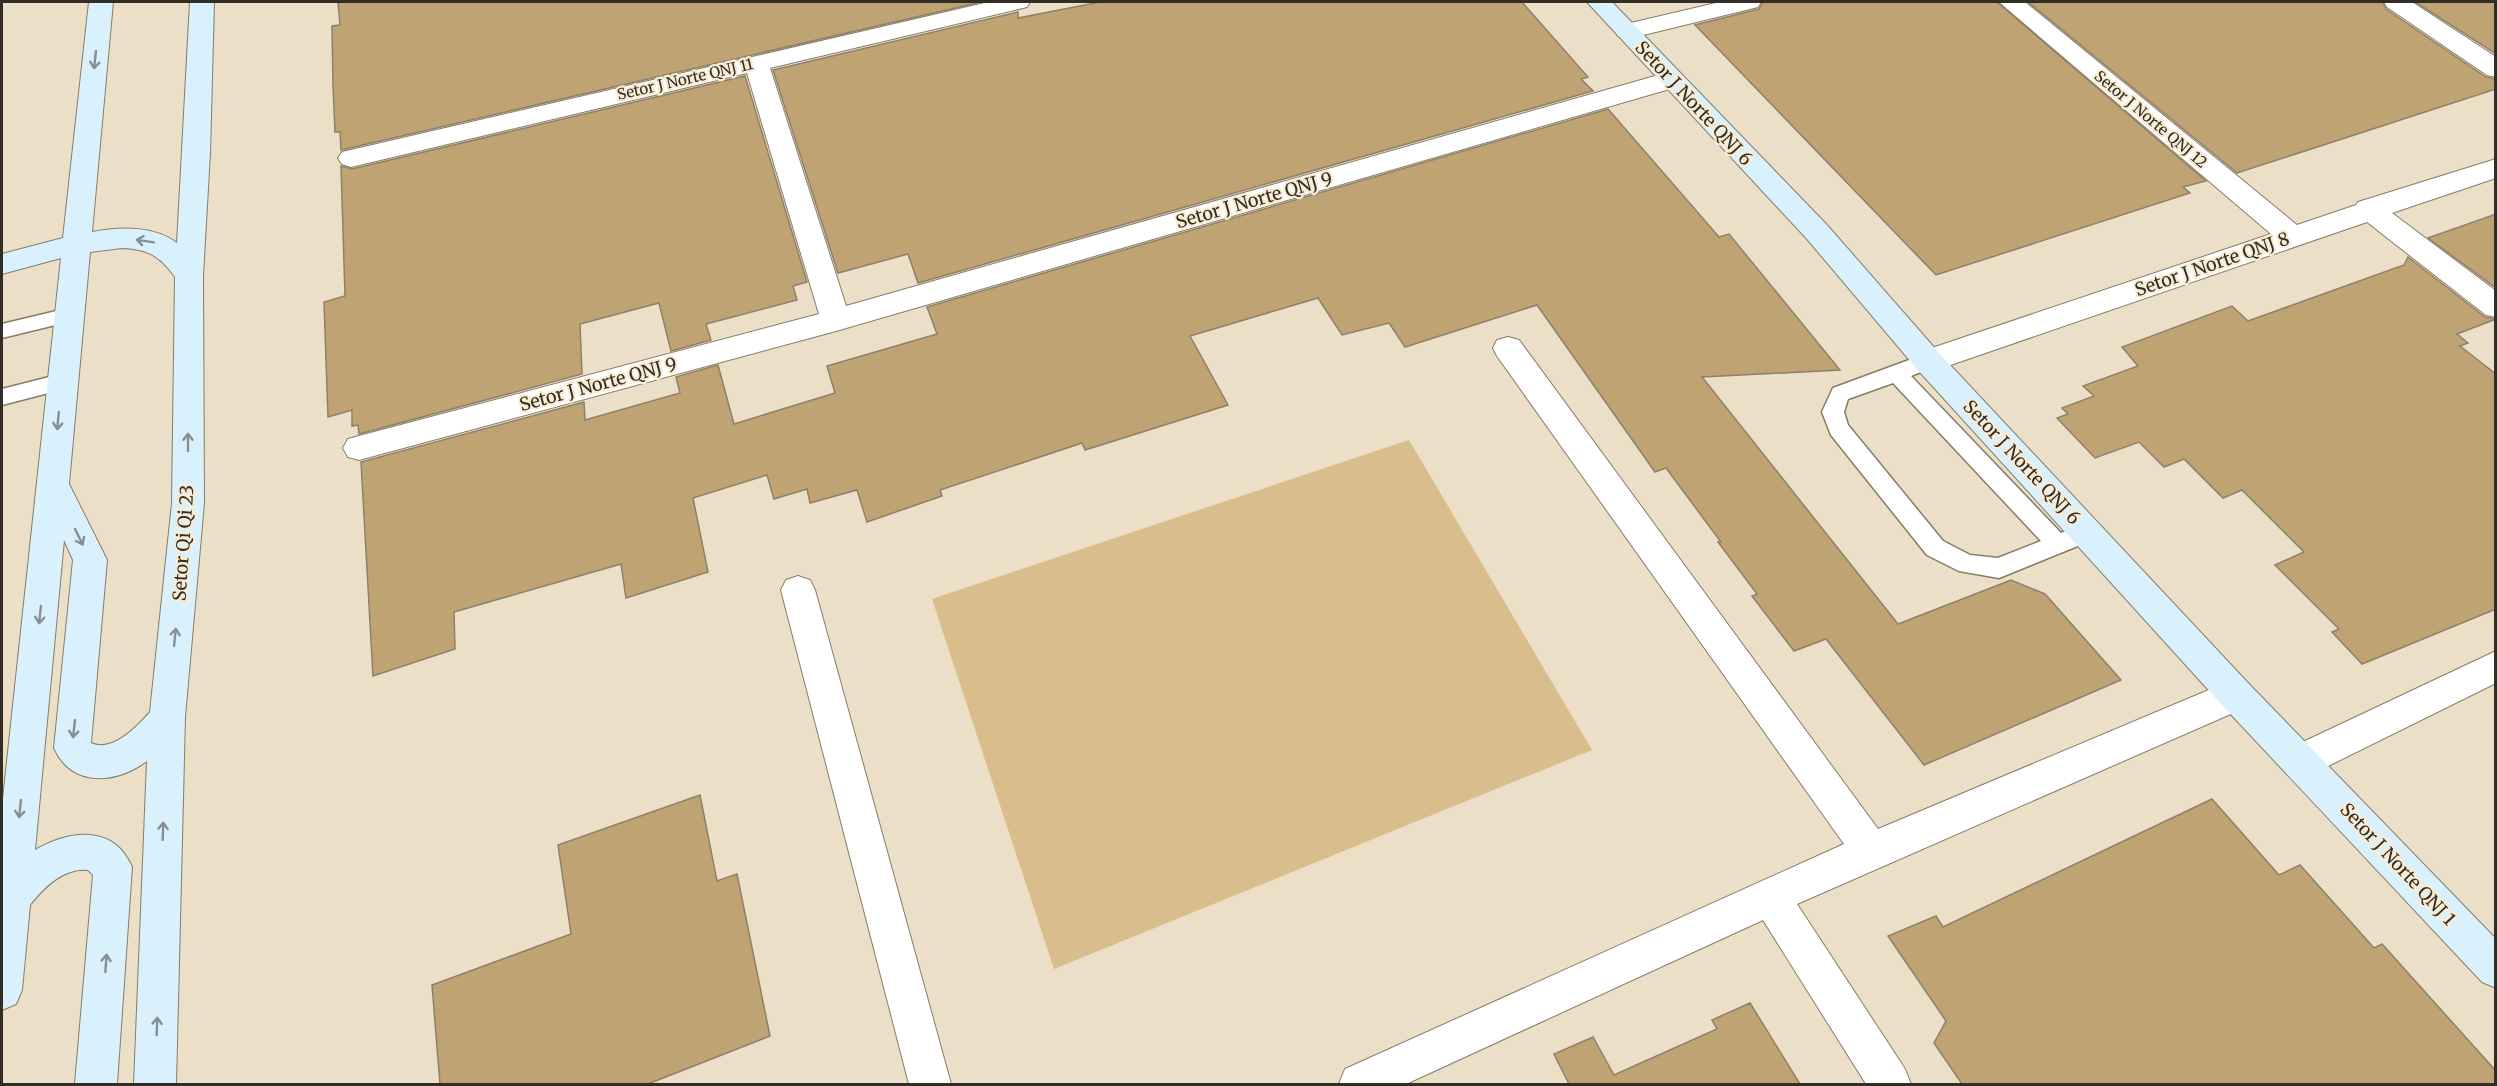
<svg xmlns="http://www.w3.org/2000/svg" width="2497" height="1086" font-family="Merriweather,serif">
<style>
.green{fill:#d9bd8d}
.building{fill:#c0a372;stroke:#8d816c;stroke-width:1.5}
.lines{fill:none;stroke-linecap:round;stroke-linejoin:round}
.lane-casing{stroke:#887c68;stroke-width:3}
.street-casing{stroke:#887c68;stroke-width:2}
.secondary-casing{stroke:#887c68;stroke-width:2}
.lane{fill:#fff;fill-rule:evenodd}
.street{fill:#fff;fill-rule:evenodd}
.secondary{fill:#d9f1fd;fill-rule:evenodd}
.oneway{stroke:#868f91}
.labels{text-anchor:middle;dominant-baseline:central;stroke-width:4.5;stroke-linejoin:round;paint-order:stroke}
.far-street-label{font-size:15px;fill:#322d25;stroke:#f9ecd5}
.street-label{font-size:18px;fill:#322d25;stroke:#f9ecd5}
</style>
<rect width="100%" height="100%" fill="#ecdfc8"/>
<!-- green -->
<path class="green" d="M 1409,440 L 1592,750 L 1054,969 L 932,599 Z"/>
<!-- building -->
<g class="building">
<path d="M 338,2 L 981,2 L 341,150 L 340,132 L 335,132 L 333,86 L 332,26 L 340,25 Z"/>
<path d="M 1100,2 L 1522,2 L 1588,77 L 1581,79 L 1593,91 L 918,283 L 908,254 L 838,273 L 773,70 L 1018,12 L 1018,18 Z"/>
<path d="M 1763,2 L 1997,2 L 2206,181 L 2183,187 L 2190,193 L 1936,275 L 1695,25 L 1759,9 Z"/>
<path d="M 2028,2 L 2382,2 L 2386,9 L 2486,77 L 2496,79 L 2496,89 L 2237,173 Z"/>
<path d="M 2415,2 L 2496,2 L 2496,54 Z"/>
<path d="M 745,76 L 807,282 L 793,286 L 797,300 L 706,324 L 711,340 L 671,351 L 659,303 L 580,324 L 582,374 L 359,434 L 358,425 L 352,426 L 352,410 L 328,417 L 324,302 L 345,296 L 341,166 L 352,169 Z"/>
<path d="M 1608,109 L 1719,237 L 1729,234 L 1840,370 L 1702,377 L 1898,624 L 2011,580 L 2045,594 L 2121,680 L 1924,765 L 1826,639 L 1794,651 L 1752,596 L 1757,594 L 1718,542 L 1721,542 L 1666,468 L 1655,472 L 1537,305 L 1405,347 L 1389,323 L 1342,335 L 1318,298 L 1190,336 L 1228,405 L 1085,450 L 1082,443 L 940,490 L 942,496 L 867,522 L 857,490 L 810,503 L 807,489 L 774,499 L 767,475 L 693,498 L 708,572 L 626,598 L 621,564 L 454,612 L 455,649 L 373,676 L 361,462 L 584,402 L 585,420 L 680,393 L 676,377 L 718,365 L 734,424 L 835,393 L 827,366 L 937,334 L 927,307 Z"/>
<path d="M 2496,214 L 2496,288 L 2428,238 Z"/>
<path d="M 2408,257 L 2485,317 L 2496,319 L 2457,334 L 2468,343 L 2460,346 L 2496,374 L 2496,609 L 2362,664 L 2332,632 L 2339,629 L 2275,565 L 2304,552 L 2242,490 L 2223,498 L 2184,459 L 2164,467 L 2139,442 L 2095,458 L 2057,418 L 2068,414 L 2062,408 L 2094,396 L 2083,386 L 2138,366 L 2122,347 L 2232,306 L 2248,321 L 2404,265 Z"/>
<path d="M 700,795 L 717,881 L 737,874 L 770,1036 L 648,1084 L 440,1084 L 432,985 L 571,934 L 558,845 Z"/>
<path d="M 2212,799 L 2279,875 L 2300,865 L 2374,948 L 2382,944 L 2496,1071 L 2496,1084 L 1962,1084 L 1934,1043 L 1946,1021 L 1888,936 L 1936,916 L 1943,927 Z"/>
<path d="M 1750,1003 L 1800,1084 L 1569,1084 L 1554,1054 L 1593,1037 L 1614,1075 L 1717,1029 L 1712,1020 Z"/>
</g>
<g class="lines">
<!-- lane casing -->
<g class="lane-casing">
<g id="lane">
<path d="M 69,308 L 76,310 L 79,315 L 76,320 L 2,338 L 2,324 Z"/>
<path d="M 1928,353 L 1935,356 L 1938,361 L 1935,366 L 1911,376 L 2061,533 L 2087,523 L 2095,525 L 2098,532 L 2095,539 L 1999,578 L 1959,571 L 1927,555 L 1831,435 L 1822,412 L 1833,388 ZM 1893,383 L 2041,541 L 1998,558 L 1970,555 L 1943,541 L 1848,425 L 1844,412 L 1848,399 Z"/>
<path d="M 61,374 L 68,376 L 71,382 L 68,388 L 2,405 L 2,389 Z"/>
</g>
</g>
<!-- street casing -->
<g class="street-casing">
<g id="street">
<path d="M 989,2 L 1030,2 L 1027,7 L 770,68 L 846,306 L 1662,74 L 1671,72 L 1680,74 L 1684,80 L 1680,86 L 836,331 L 359,460 L 348,457 L 343,448 L 348,439 L 359,436 L 819,314 L 747,73 L 351,167 L 342,164 L 338,158 L 342,152 Z"/>
<path d="M 1720,2 L 1761,2 L 1758,7 L 1627,39 L 1618,36 L 1615,31 L 1618,26 Z"/>
<path d="M 1999,2 L 2025,2 L 2297,225 L 2356,205 L 2358,202 L 2496,159 L 2496,178 L 2392,213 L 2496,291 L 2496,317 L 2486,315 L 2367,222 L 1939,369 L 1928,372 L 1917,369 L 1913,361 L 1917,353 L 2271,234 Z"/>
<path d="M 2384,2 L 2412,2 L 2496,57 L 2496,77 L 2487,75 L 2387,7 Z"/>
<path d="M 1508,337 L 1519,340 L 1878,829 L 2223,684 L 2236,679 L 2249,684 L 2254,695 L 2249,706 L 1797,904 L 1905,1069 L 1911,1084 L 1866,1084 L 1763,920 L 1406,1084 L 1339,1084 L 1345,1069 L 1844,844 L 1497,356 L 1493,348 L 1497,340 Z"/>
<path d="M 798,576 L 810,580 L 815,590 L 951,1084 L 909,1084 L 781,590 L 786,580 Z"/>
<path d="M 2496,651 L 2496,683 L 2314,773 L 2301,778 L 2288,773 L 2283,761 L 2288,749 Z"/>
</g>
</g>
<!-- secondary casing -->
<g class="secondary-casing">
<g id="secondary">
<path d="M 89,2 L 113,2 L 92,232 C 120,227 153,225 177,243 L 190,2 L 214,2 L 210,153 L 203,276 L 204,503 L 185,717 L 176,1084 L 134,1084 L 147,761 C 116,784 72,788 54,748 L 73,560 L 64,540 L 35,850 C 69,830 114,824 132,867 L 117,1084 L 75,1084 L 93,875 L 88,870 C 64,868 45,886 30,905 L 22,990 L 16,1004 L 2,1010 L 2,808 L 61,258 L 2,274 L 2,254 L 63,238 ZM 122,248 C 148,249 160,256 175,277 L 172,503 L 150,712 C 137,727 112,753 91,743 L 107,560 L 69,484 L 90,252 Z"/>
<path d="M 1587,2 L 1612,2 L 1827,225 L 1939,353 L 2249,684 L 2496,939 L 2496,988 L 2482,982 L 2223,706 L 1917,369 L 1807,239 Z"/>
</g>
</g>
<!-- lane -->
<use href="#lane" class="lane"/>
<!-- street -->
<use href="#street" class="street"/>
<!-- secondary -->
<use href="#secondary" class="secondary"/>
</g>
<!-- one-way arrows -->
<defs><path id="oneway-shaft" d="M-6 0H5M1.5-3L5.5 0L1.5 3" fill="none" stroke-width="1.6" stroke-linecap="round" stroke-linejoin="round" transform="scale(1.5)"/></defs>
<g class="oneway">
<use href="#oneway-shaft" transform="translate(95 60) rotate(96)"/>
<use href="#oneway-shaft" transform="translate(145 241) rotate(-171)"/>
<use href="#oneway-shaft" transform="translate(58 421) rotate(95)"/>
<use href="#oneway-shaft" transform="translate(188 442) rotate(-90)"/>
<use href="#oneway-shaft" transform="translate(79 537) rotate(64)"/>
<use href="#oneway-shaft" transform="translate(40 615) rotate(96)"/>
<use href="#oneway-shaft" transform="translate(175 637) rotate(-84)"/>
<use href="#oneway-shaft" transform="translate(74 729) rotate(96)"/>
<use href="#oneway-shaft" transform="translate(20 809) rotate(96)"/>
<use href="#oneway-shaft" transform="translate(163 831) rotate(-88)"/>
<use href="#oneway-shaft" transform="translate(106 963) rotate(-86)"/>
<use href="#oneway-shaft" transform="translate(157 1026) rotate(-88)"/>
</g>
<g class="labels">
<!-- far-street labels -->
<g class="far-street-label">
<text transform="translate(685 79) rotate(-13)">Setor J Norte QNJ 11</text>
<text transform="translate(2151 119) rotate(40)">Setor J Norte QNJ 12</text>
</g>
<!-- street labels -->
<g class="street-label">
<text transform="translate(1694 103) rotate(47)">Setor J Norte QNJ 6</text>
<text transform="translate(1254 200) rotate(-16)">Setor J Norte QNJ 9</text>
<text transform="translate(2212 264) rotate(-19)">Setor J Norte QNJ 8</text>
<text transform="translate(598 384) rotate(-15)">Setor J Norte QNJ 9</text>
<text transform="translate(2022 462) rotate(47)">Setor J Norte QNJ 6</text>
<text transform="translate(183 543) rotate(-86)">Setor Qi Qi 23</text>
<text transform="translate(2398 864) rotate(47)">Setor J Norte QNJ 1</text>
</g>
</g>
<!-- border -->
<rect width="2497" height="1086" fill="none" stroke="#322d25" stroke-width="6"/>
</svg>
